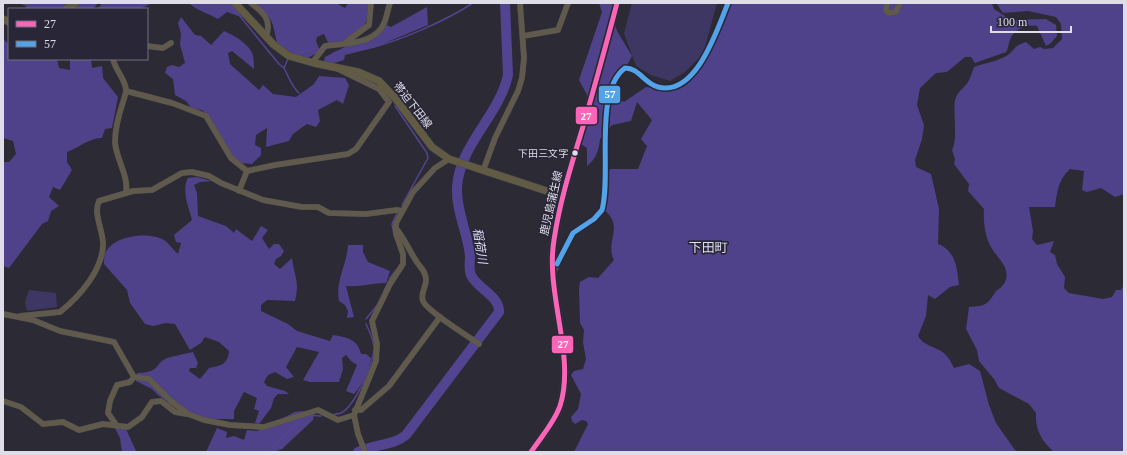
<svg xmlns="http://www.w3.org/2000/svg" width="1127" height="455" font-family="'Times New Roman','Noto Sans JP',serif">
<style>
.green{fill:#3e3764}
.forest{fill:#50428a}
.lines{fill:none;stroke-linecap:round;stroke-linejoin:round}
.stream{stroke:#534491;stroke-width:1.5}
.river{stroke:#534491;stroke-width:10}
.minor-casing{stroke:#494750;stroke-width:6}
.major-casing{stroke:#494750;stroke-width:8}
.minor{stroke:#605a4c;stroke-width:5.5}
.major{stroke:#625b44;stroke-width:7}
.bus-1-casing{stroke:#292737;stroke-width:8}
.bus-2-casing{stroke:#292737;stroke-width:8}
.bus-1{stroke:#fa66b7;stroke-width:5}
.bus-2{stroke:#53a3e8;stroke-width:5}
.bus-dot{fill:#dedde8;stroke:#292737;stroke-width:1.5}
.labels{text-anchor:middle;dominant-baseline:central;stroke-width:3.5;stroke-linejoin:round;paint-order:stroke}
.bus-label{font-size:10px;fill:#dedde8;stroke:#292737;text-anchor:end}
.street-label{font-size:11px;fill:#dedde8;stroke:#292737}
.water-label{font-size:12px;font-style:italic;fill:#dddcf3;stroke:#292737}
.quarter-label{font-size:13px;fill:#dfdef3;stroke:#292737}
.line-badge{stroke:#292737;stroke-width:1.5}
.badge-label{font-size:11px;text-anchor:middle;font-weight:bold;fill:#fff}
</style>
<rect width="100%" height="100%" fill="#2c2a34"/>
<!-- green -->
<g class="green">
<path d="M 632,3 L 717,3 L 703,54 L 685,72 L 670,81 L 651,75 L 636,66 L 624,33 Z"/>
<path d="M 29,290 L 56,293 L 57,307 L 27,311 L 25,302 Z"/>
</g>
<!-- forest -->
<g class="forest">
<path d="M 18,3 L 98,3 L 93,9 L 25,9 L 26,6 Z"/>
<path d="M 102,3 L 152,3 L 140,9 L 98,9 Z"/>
<path d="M 189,3 L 231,3 L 244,18 L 227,12 L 218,19 C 208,13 197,11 189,3 Z"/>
<path d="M 254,3 L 336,3 L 345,8 L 348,3 L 368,3 C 369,35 355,34 330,47 L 324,34 L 317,37 L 316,41 L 320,51 L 308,58 L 291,54 L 277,43 C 272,19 273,19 254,3 Z"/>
<path d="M 599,3 L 614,3 L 612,16 L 617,31 L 632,56 L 611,95 L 624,102 L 646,87 C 657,88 668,93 679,89 C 703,80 720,26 730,3 L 992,3 L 994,9 L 1011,20 L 1046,19 L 1056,25 L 1057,36 L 1051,43 L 1046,46 L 1037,26 C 1027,24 1013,29 1010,40 C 1008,44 1009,48 1006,52 L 975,63 L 971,57 L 965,57 L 947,72 L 936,73 L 920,88 L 917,105 L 924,125 L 922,139 L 915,160 L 916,167 L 931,174 L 939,209 L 938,244 C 956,251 957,268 959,285 L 950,287 L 935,299 L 928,295 L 926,316 L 918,336 C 927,351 944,343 954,368 L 969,364 L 980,371 L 989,405 L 996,423 L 1015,450 L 1019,452 L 574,452 L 588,424 L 586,421 L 582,420 L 575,424 L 572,421 L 571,417 L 578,409 L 581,394 L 571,375 L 574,371 L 583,369 L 586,359 L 583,342 L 584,330 L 580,323 L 579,289 L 580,282 L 589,277 L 598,278 L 614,260 C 604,241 626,227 603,209 L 606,177 L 610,169 L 638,169 L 647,146 L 641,139 L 652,120 L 637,102 L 631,121 L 612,125 L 600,139 C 599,150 596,159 587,166 L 587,148 L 581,144 L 593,106 L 579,80 L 602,12 Z"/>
<path d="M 996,3 L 1124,3 L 1124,194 L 1115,197 L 1101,188 L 1087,192 L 1082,190 L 1084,171 L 1070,169 C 1058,180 1057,192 1055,207 L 1029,207 L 1033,231 L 1032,239 L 1037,245 L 1054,241 L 1050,252 L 1055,255 L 1057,264 L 1065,277 L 1064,288 L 1069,293 L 1103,299 L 1112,297 L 1116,290 L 1121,290 L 1124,285 L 1124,452 L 1054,452 C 1041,441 1035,429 1036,413 L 1029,404 L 999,388 L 994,379 L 979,361 L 977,350 L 966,329 L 969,307 C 986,306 987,305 996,291 C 998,289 1001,288 1003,285 C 1014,270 997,258 991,247 C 985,237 983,220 984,209 L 968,191 L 969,184 L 954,164 L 955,159 L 952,150 C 958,139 953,112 955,100 C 957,92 964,88 968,82 C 971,77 972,72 974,67 C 985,63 999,61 1008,55 C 1016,49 1013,46 1026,42 L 1034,49 L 1040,47 L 1044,49 L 1053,48 L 1062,39 L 1061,24 L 1056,17 L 1028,11 L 1003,13 Z"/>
<path d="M 427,7 L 428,25 L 373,48 L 345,55 L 344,60 C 337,62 330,66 324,61 L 325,57 C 346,45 368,39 387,25 L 391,27 Z"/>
<path d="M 181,17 L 195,35 L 201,36 L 211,45 L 224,31 C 233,35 248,43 252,53 C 254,57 254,64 254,69 L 232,51 L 228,53 L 230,64 L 259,90 L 263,85 L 273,94 L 296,97 L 314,84 L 319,76 L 345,78 L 349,85 L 343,104 L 337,100 L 318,110 L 320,121 L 316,127 L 307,124 L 293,134 L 289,141 L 266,147 L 267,128 L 256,135 L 255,145 L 261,148 L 261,155 L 252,164 L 242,163 L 233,158 L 208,116 L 202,110 L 192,109 L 186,101 L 175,95 L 173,79 L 165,73 L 167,67 L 172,65 L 179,67 L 185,63 L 180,44 L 181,34 L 178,23 Z"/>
<path d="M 3,39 L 9,44 L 9,59 L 57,59 L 59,68 L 70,70 L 70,59 L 91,59 L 92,68 L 102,66 L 103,78 L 118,97 L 112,128 L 105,129 L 102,138 C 91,137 78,148 67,152 L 67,162 L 72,170 L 60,190 L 53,187 L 49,197 L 59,206 L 51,211 L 48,221 L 42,224 L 9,268 L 3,266 L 3,162 L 9,162 L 16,154 L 13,141 L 3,138 Z"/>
<path d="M 196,177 L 212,181 L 200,182 L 194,185 L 197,193 L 198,216 L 226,226 L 234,233 L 236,229 L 252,241 L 261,226 L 268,230 L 262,238 L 269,249 L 274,244 L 279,244 L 284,251 L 281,256 L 276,259 L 274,264 L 280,269 L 292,258 C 294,276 300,281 295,301 L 267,300 L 261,305 L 261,311 L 288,324 L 297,331 L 330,341 L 333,335 C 346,337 358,339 361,354 L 366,354 L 371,358 C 369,371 363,384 354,394 L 346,391 L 357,365 L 351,361 L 346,355 L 342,358 L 343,369 L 339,382 L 310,382 L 303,380 L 319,352 L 297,347 L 286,367 L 294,377 L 287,379 L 275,372 L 268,375 L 264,382 L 267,386 L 285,391 L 289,394 L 278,394 L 274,398 L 271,408 L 259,424 L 255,423 L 259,411 L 254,409 L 257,398 L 244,392 L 234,411 L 234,419 L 205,419 L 173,406 L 158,395 L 152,389 L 136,381 L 137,373 C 163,373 153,361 171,357 C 178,355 185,354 193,352 L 198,363 L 196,368 L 190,368 L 189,371 L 200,379 L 209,368 C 221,366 228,364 229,351 L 219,342 L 205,337 L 201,343 L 190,350 L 175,324 L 166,323 L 153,326 L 145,324 L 130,303 L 127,290 L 104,264 C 104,261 104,257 105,254 C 112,235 149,231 164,240 C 169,243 173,250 178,254 L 181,243 L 176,242 L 174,235 L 192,220 C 189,207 181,191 188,178 Z"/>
<path d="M 348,245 L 363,245 L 363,252 L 368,262 L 390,271 L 386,283 C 372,283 361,287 346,286 L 354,317 L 347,318 L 348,311 L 345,305 L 339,301 C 335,281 347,265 348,245 Z"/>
<path d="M 302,411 L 314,414 L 313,420 L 282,449 L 273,452 L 206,452 L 217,428 L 227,432 L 226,438 L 234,436 L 244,440 L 247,430 L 257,431 L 295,412 Z"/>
<path d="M 125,427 L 136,451 L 138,452 L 122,452 L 120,438 L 115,428 Z"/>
</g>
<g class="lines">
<!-- stream -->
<g class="stream">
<path d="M 229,3 L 279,64 L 284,68"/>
<path d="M 334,53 C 347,49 361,50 374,47 C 404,39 447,20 473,3"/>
<path d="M 297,54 L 315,48"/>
<path d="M 288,59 L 284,68 C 289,77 291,86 299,93"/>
<path d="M 395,106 L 427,153 L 428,158 L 402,205"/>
<path d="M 394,236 L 392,224 L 397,213"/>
<path d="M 384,291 L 390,278 L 396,270"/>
<path d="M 366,319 L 378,304"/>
<path d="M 332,415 C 334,414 338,414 341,413 C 355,406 374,363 374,347 C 373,339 370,332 366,324"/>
<path d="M 268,452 C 277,444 299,417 308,416 C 313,415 317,416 321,416"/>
</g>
<!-- river -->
<path class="river" d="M 358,452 C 374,444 393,446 406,435 L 499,312 C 500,297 479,289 472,277 C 468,271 470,263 470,256 C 468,233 456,212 457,188 C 459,145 499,116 508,75 L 505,3"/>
<!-- minor casing -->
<g class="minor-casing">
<g id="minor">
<path d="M 251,3 C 264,13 272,20 266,37"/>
<path d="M 887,3 L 886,10 L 888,13 L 896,12 L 900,3"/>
<path d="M 523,36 L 558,30 L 568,3"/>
<path d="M 346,42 L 369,25 L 371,3"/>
<path d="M 147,46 L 163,48 L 171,43"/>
<path d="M 113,59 C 115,70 125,78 126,90 C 126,94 124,98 123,102 C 119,114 115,128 115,142 C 116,159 129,176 126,193"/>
<path d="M 314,63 L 315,59 L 325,46 C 345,43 377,45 385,21 C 387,15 388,9 390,3"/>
<path d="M 126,91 L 172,103 L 206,116 L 231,158 L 247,171"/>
<path d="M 483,171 L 495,138 L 518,91 L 522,78 L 524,58 L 520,3"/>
<path d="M 239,191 L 247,171 L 275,165 L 348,154 L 356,149 L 389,102 L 379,89 L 338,69"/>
<path d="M 395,227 C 404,238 408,248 415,259 C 419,267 426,270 426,280 C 426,287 420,294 423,301 C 427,311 468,336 479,344"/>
<path d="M 554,271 L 573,233 L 594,219 L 602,210 C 612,174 593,92 625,68 C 639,68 645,84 658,87 C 696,97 717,30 728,3"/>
<path d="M 3,314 L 33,320 L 60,331 L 114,342 L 134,377 L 149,379 L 171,401 L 188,414 L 204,420 L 230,425 L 264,427 L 318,410 L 338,420 L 354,415"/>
<path d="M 20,316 L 60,312 C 79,297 103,270 103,244 C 103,230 93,214 99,201 L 133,191 L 152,190 L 182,173 L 192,172 L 209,176 L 221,183 L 263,200 L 302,207 L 318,207 L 329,213 L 366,214 L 397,210 L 401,211"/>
<path d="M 3,401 L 21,407 L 43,424 L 63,422 L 79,430 L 103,424 L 128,427 L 142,417 L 152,402 L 161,401 L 175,412 L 187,414"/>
<path d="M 355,410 L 361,410 L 389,386 L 440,317"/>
<path d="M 117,426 L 108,413 L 110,401 L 117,385 L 130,382 L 134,377"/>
<path d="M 365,452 L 358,434 L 354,415 L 376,361 L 377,344 L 372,321 L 390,284 L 403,264 L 403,254 L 396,234 L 396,223 L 413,192 L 435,168 L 449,159"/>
</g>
</g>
<!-- major casing -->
<g class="major-casing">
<g id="major">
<path d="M 235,3 L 273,44 L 289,56 L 314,63 L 358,72 L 379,81 L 395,98 L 432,147 L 449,159 L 562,196"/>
<path d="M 66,9 L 76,3"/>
<path d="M 3,19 L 9,22"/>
<path d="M 531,452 C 541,437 554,423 560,406 C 576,357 545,293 554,240 C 560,199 573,160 585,120 C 596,81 607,42 617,3"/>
</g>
</g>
<!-- minor -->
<use href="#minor" class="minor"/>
<!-- major -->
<use href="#major" class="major"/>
<!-- bus-1 casing -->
<g class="bus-1-casing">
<path id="bus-1" d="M 531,452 C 541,437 554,423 560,406 C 576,357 545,293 554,240 C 560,199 573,160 585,120 C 596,81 607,42 617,3"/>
</g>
<!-- bus-2 casing -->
<g class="bus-2-casing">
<path id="bus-2" d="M 557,264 L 573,233 L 594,219 L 602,210 C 612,174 593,92 625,68 C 639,68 645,84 658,87 C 696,97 717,30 728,3"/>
</g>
<!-- bus-1 -->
<use href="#bus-1" class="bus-1"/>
<!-- bus-2 -->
<use href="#bus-2" class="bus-2"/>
</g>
<!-- markers -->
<circle class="bus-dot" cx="575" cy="153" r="3.5"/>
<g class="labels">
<!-- bus labels -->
<g class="bus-label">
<text x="568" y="153">下田三文字</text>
</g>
<!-- street labels -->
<g class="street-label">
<text transform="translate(413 105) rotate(52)">帯迫下田線</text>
<text transform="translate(551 203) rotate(-77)">鹿児島蒲生線</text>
</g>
<!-- water labels -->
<g class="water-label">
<text transform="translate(480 246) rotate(81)">稲荷川</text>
</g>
<!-- quarter labels -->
<g class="quarter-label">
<text x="708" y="247">下田町</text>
</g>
</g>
<g class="line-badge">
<rect x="598" y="85" width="23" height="19" rx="4" fill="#53a3e8"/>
<rect x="575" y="106" width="23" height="19" rx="4" fill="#fa66b7"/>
<rect x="551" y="335" width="23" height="19" rx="4" fill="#fa66b7"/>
</g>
<g class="badge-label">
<text x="610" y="98">57</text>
<text x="586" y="120">27</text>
<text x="563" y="348">27</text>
</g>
<!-- border -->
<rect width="1127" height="455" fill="none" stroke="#dedde8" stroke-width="8"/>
<!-- legend -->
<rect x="8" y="8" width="140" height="52" fill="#292737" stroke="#71707e"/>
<rect x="16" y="21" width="20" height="6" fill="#fa66b7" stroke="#71707e"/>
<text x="44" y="28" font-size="12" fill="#dedde8">27</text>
<rect x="16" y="41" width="20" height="6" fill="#53a3e8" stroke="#71707e"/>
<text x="44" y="48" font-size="12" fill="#dedde8">57</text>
<!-- scale -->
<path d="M991 26v6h80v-6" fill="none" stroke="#dedde8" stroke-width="2"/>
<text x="997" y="26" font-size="12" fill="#dedde8" stroke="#292737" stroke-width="3" paint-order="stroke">100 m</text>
</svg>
